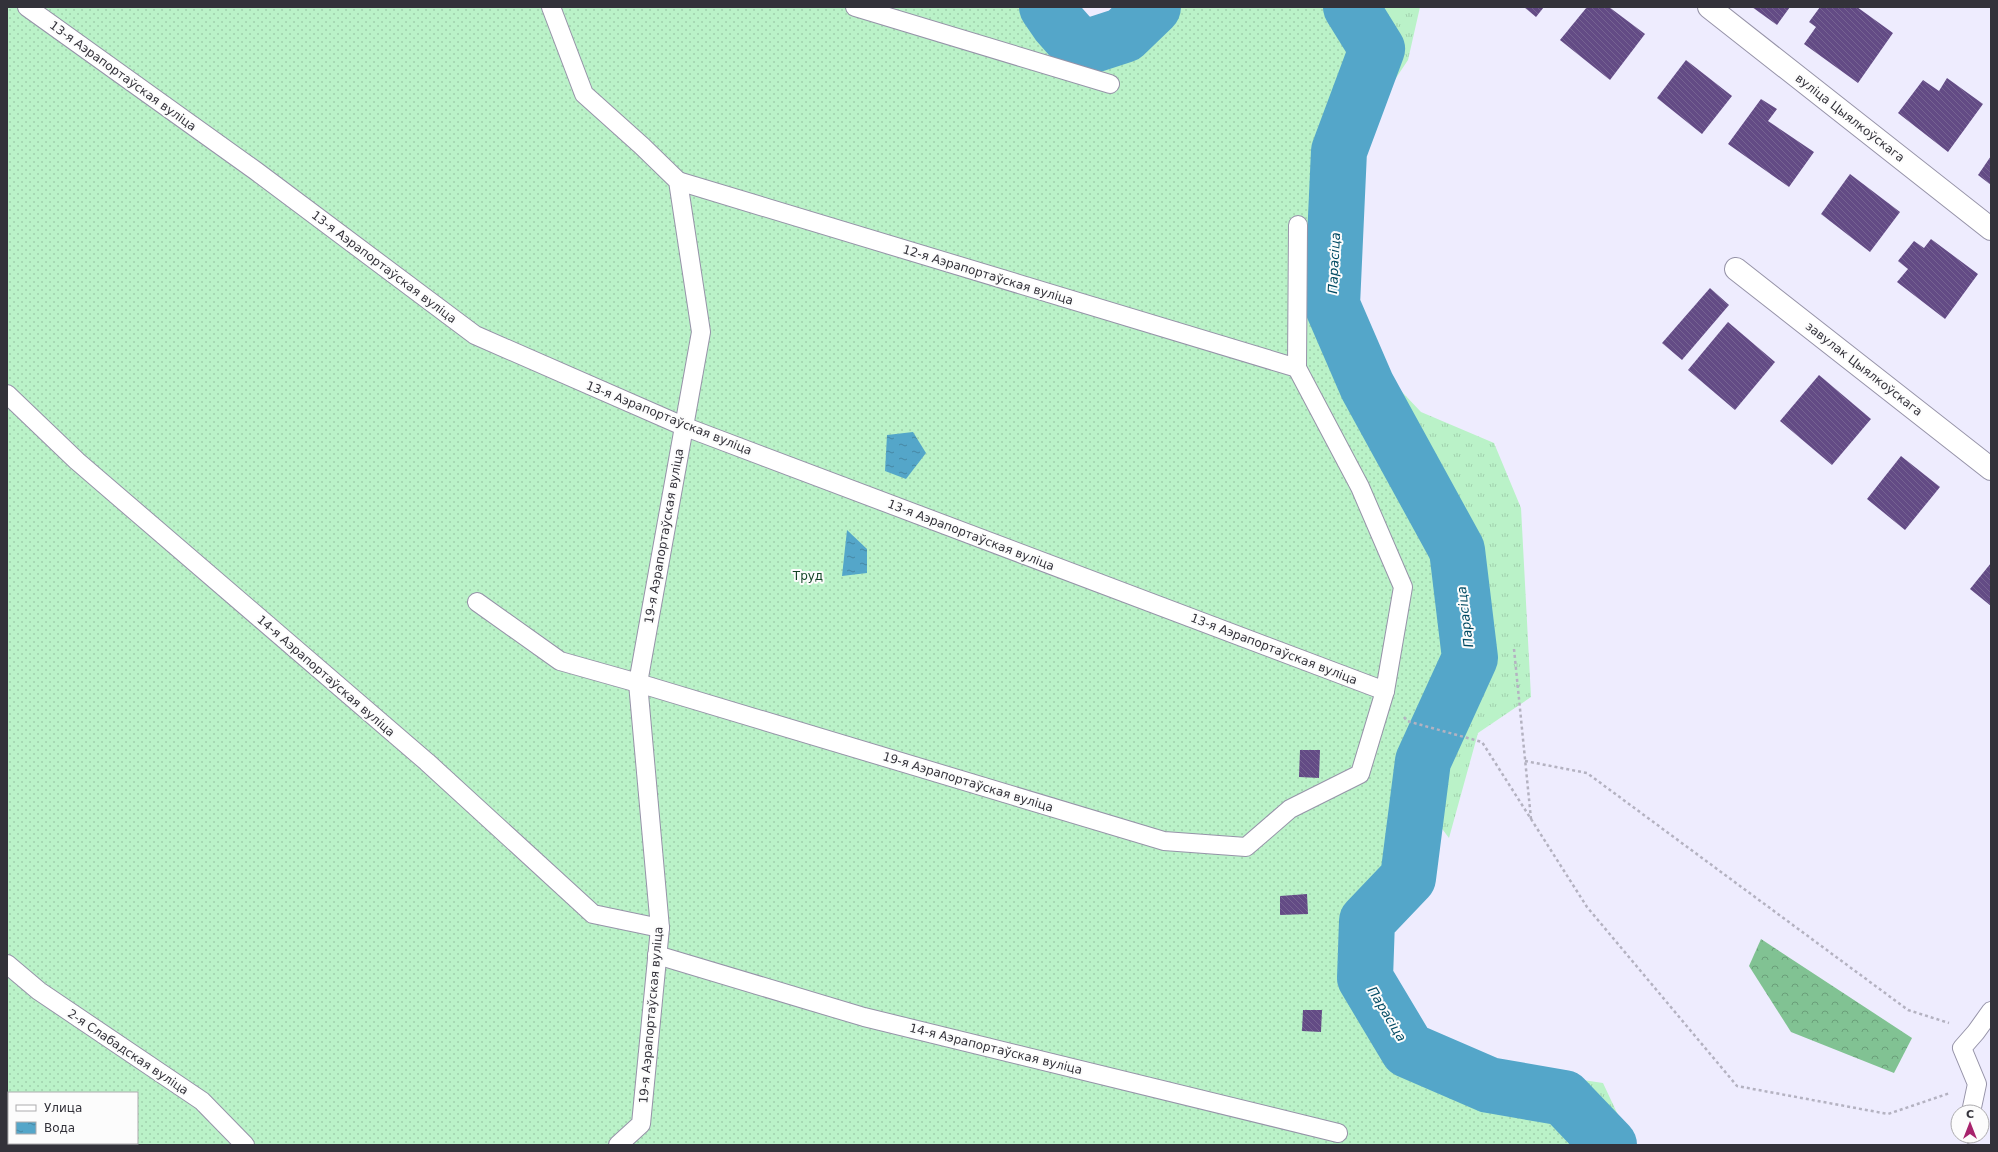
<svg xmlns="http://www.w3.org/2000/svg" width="1998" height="1152" font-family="'DejaVu Sans',sans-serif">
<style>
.grass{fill:url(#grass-tufts)}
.forest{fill:url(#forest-crowns)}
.garden{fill:url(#garden-dots);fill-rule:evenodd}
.water{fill:url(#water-ripples)}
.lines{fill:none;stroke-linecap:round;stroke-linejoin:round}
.river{stroke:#54a6c9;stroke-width:56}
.building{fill:url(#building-back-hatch)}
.service-casing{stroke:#9693a8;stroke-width:20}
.minor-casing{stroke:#9693a8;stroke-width:24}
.path{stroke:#b4b2c1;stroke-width:2.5;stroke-dasharray:3 3;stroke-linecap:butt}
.service{stroke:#fff;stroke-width:18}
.minor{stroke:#fff;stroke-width:22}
.labels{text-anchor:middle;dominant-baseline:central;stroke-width:4;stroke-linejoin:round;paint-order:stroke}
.street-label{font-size:12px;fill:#33323a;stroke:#fcfcfc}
.park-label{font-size:12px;fill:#154527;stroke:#fcfcfc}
.water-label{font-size:13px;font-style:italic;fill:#024b63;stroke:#fcfcfc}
</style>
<defs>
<pattern id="grass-tufts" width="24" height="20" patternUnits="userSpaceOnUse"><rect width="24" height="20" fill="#baf2c8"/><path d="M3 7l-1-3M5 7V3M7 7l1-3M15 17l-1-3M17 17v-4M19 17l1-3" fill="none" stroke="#a0d0ad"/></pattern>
<pattern id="forest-crowns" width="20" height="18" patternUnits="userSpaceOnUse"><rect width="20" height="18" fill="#81c293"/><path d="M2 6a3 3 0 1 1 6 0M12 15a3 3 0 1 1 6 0" fill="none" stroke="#6a9e79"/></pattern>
<pattern id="garden-dots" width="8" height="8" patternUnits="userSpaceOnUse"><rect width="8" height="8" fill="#baf2c8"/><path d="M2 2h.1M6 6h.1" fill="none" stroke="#a0d0ad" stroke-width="1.8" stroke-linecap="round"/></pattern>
<pattern id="water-ripples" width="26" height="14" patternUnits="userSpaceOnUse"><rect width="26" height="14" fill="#54a6c9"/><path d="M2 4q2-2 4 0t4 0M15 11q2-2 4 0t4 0" fill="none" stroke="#4688a4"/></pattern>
<pattern id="building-back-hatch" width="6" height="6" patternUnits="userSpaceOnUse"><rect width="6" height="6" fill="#634b85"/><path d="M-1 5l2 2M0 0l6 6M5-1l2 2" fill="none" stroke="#766392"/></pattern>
</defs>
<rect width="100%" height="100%" fill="#eeecfe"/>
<!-- grass -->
<g class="grass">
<path d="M 1120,7 L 1420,7 L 1408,60 L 1364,126 L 1321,213 L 1327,313 L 1421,412 L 1494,443 L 1521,508 L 1531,697 L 1478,733 L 1449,838 L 1399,772 L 1135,56 Z"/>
<path d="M 1352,922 L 1383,1028 L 1482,1065 L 1603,1083 L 1632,1145 L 1566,1145 L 1373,1055 Z"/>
</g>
<!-- forest -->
<path class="forest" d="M 1761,939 L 1912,1038 L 1894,1073 L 1791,1032 L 1749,966 Z"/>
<!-- garden -->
<path class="garden" d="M 7,7 L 1047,7 L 1058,23 L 1081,49 L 1124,35 L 1153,7 L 1351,7 L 1377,49 L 1339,151 L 1332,305 L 1367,386 L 1457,550 L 1470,658 L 1423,761 L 1408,878 L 1367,921 L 1365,978 L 1408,1050 L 1489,1085 L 1564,1098 L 1609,1145 L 7,1145 ZM 9,1093 L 137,1093 L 137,1143 L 9,1143 Z"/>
<!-- water -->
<g class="water">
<path d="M 913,432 L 926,453 L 906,479 L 885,471 L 887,435 Z"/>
<path d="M 847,530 L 867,549 L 867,573 L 842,576 Z"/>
</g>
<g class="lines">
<!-- river -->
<g class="river">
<path d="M 1047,7 L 1058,23 L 1081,49 L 1124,35 L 1153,7"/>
<path d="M 1351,7 L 1377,49 L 1339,151 L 1332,305 L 1367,386 L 1457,550 L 1470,658 L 1423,761 L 1408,878 L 1367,921 L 1365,978 L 1408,1050 L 1489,1085 L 1564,1098 L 1609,1145"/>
</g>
</g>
<!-- building -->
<g class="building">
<path d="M 1524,7 L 1544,7 L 1536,17 Z"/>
<path d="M 1587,7 L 1609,7 L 1645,34 L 1610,80 L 1560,40 Z"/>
<path d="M 1752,7 L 1790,7 L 1777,25 Z"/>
<path d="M 1820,7 L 1857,7 L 1893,33 L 1858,83 L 1804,44 L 1816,27 L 1809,22 Z"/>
<path d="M 1686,60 L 1732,96 L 1702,134 L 1657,98 Z"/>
<path d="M 1947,78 L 1983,104 L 1948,152 L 1898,113 L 1923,80 L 1939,91 Z"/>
<path d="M 1761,99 L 1777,109 L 1768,121 L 1814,152 L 1789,187 L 1728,144 Z"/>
<path d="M 1991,156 L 1991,185 L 1978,175 Z"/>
<path d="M 1850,174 L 1900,212 L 1870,252 L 1821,214 Z"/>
<path d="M 1931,239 L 1978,274 L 1945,319 L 1897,282 L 1908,269 L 1898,261 L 1914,241 L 1924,248 Z"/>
<path d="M 1710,288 L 1729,305 L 1682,360 L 1662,343 Z"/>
<path d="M 1728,322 L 1775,362 L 1735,410 L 1688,370 Z"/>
<path d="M 1819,375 L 1871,419 L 1832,465 L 1780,421 Z"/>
<path d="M 1901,456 L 1940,487 L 1905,530 L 1867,499 Z"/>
<path d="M 1991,563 L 1991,606 L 1970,589 Z"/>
<path d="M 1300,750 L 1320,750 L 1319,778 L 1299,777 Z"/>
<path d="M 1307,894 L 1308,914 L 1280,915 L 1280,896 Z"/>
<path d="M 1303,1010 L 1322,1010 L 1321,1032 L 1302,1031 Z"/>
</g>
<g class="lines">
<!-- service casing -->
<g class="service-casing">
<g id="service">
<path d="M 27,7 L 256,171 L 475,335 L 683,426 L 1385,691"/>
<path d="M 551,7 L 584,94 L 642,146 L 678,181 L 701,332 L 638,683 L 660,928 L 641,1124 L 618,1145"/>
<path d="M 855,7 L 1110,84"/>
<path d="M 678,181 L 1297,368"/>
<path d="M 7,394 L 77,461 L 427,762 L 593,914 L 660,928"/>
<path d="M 477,602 L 560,661 L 638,683 L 1164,841 L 1246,847 L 1290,809 L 1360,774 L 1385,691 L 1403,587 L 1360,487 L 1297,368 L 1298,225"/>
<path d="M 657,955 L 864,1017 L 1338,1133"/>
<path d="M 7,964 L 39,991 L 202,1101 L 245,1145"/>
<path d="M 1971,1112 L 1977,1084 L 1962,1048 L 1976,1032 L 1991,1011"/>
</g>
</g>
<!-- minor casing -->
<g class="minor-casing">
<g id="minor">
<path d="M 1709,7 L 1991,229"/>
<path d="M 1736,269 L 1991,469"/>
</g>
</g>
<!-- path -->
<g class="path">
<path d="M 1514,649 L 1531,819"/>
<path d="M 1404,717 L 1407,721 L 1482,742 L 1587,907 L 1737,1086 L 1888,1114 L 1950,1093"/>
<path d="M 1525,761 L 1587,773 L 1908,1010 L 1949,1023"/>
<path d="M 1968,1145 L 1969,1136"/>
</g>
<!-- service -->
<use href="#service" class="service"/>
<!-- minor -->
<use href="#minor" class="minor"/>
</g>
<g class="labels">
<!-- street labels -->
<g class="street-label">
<text transform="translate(123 76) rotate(36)">13-я Аэрапортаўская вуліца</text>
<text transform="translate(1850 118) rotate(38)">вуліца Цыялкоўскага</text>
<text transform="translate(384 267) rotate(37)">13-я Аэрапортаўская вуліца</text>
<text transform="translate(988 275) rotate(17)">12-я Аэрапортаўская вуліца</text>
<text transform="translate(1864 369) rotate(38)">завулак Цыялкоўскага</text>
<text transform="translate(669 418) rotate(22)">13-я Аэрапортаўская вуліца</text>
<text transform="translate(971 535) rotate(21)">13-я Аэрапортаўская вуліца</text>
<text transform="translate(664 536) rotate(-80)">19-я Аэрапортаўская вуліца</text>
<text transform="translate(1274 649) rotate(21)">13-я Аэрапортаўская вуліца</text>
<text transform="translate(326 676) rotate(41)">14-я Аэрапортаўская вуліца</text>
<text transform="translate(968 782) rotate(17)">19-я Аэрапортаўская вуліца</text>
<text transform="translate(651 1015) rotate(-85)">19-я Аэрапортаўская вуліца</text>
<text transform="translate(996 1049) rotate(14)">14-я Аэрапортаўская вуліца</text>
<text transform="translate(128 1052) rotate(34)">2-я Слабадская вуліца</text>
</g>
<!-- park labels -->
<g class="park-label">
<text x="808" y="576">Труд</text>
</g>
<!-- water labels -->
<g class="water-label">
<text transform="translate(1334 263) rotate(-87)">Парасіца</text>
<text transform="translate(1465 617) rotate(-97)">Парасіца</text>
<text transform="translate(1387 1014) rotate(59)">Парасіца</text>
</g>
</g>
<!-- border -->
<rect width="1998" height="1152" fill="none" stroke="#33323a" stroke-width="16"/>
<!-- legend -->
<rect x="8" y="1092" width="130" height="52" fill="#fcfcfc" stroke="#acabae"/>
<rect x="16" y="1105" width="20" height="6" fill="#ffffff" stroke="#acabae"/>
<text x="44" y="1112" font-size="12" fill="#33323a">Улица</text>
<rect x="16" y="1122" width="20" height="12" fill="url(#water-ripples)" stroke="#acabae"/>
<text x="44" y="1132" font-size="12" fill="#33323a">Вода</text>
<!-- north arrow -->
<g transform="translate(1970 1124)"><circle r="19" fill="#fcfcfc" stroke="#acabae"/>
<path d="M0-3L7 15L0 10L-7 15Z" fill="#a7226c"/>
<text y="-6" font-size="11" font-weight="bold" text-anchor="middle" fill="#33323a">С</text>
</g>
</svg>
